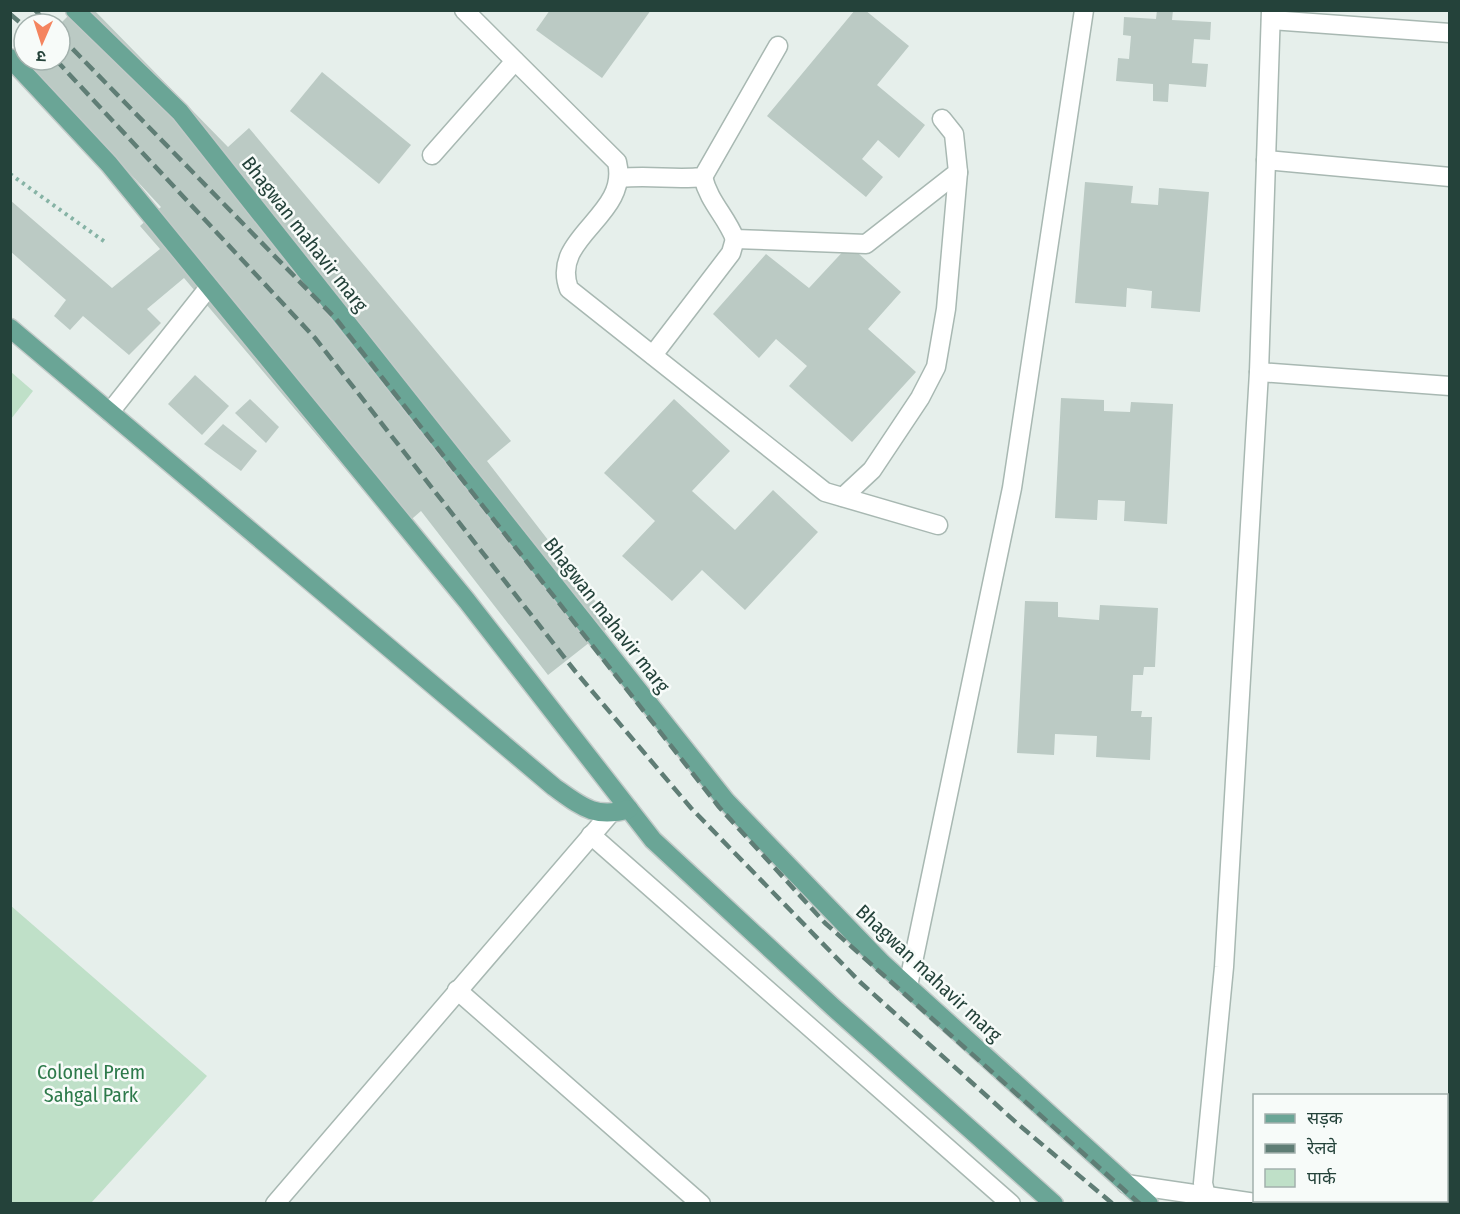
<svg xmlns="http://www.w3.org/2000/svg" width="1460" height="1214" viewBox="0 0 1460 1214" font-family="'Fira Sans Condensed','Noto Sans Devanagari',sans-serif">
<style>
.green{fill:#bfe0c8}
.building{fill:#bbcac4}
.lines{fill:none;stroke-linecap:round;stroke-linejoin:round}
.minor-casing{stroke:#a8b8b2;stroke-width:21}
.major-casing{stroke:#c2cac8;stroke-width:21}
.path{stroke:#86b3a5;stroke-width:4;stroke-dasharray:3 4.5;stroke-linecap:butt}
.minor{stroke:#fff;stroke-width:18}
.major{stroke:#6aa596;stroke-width:18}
.rail{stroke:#5f7d75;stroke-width:4.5;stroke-dasharray:12 6;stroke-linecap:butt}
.labels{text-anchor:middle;stroke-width:5;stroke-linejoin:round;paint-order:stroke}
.street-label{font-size:20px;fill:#24423a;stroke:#f7fbf9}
.park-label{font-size:20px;fill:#2d7a4b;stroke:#f7fbf9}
</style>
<rect width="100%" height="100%" fill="#e6efeb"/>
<!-- green -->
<g class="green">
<polygon points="11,372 33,391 11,419"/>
<polygon points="10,905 207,1076 91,1203 11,1203"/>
</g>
<!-- building -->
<g class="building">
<polygon points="74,10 94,10 228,147 249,128 511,441 487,461 613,624 548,675 421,511 398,531 184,278 147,309 161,323 129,355 83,316 70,330 54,316 66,300 10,251 10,200 112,288 160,249 140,226 161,207 25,60 60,60 60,24"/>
<polygon points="550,10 651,10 602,78 536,30"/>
<polygon points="855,10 865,10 909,46 877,85 925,125 899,158 878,140 862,159 883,177 866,197 767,116"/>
<polygon points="1157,10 1173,10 1172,20 1211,22 1210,40 1194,39 1192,63 1208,64 1206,87 1169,84 1168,102 1153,101 1153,84 1116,81 1118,58 1129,59 1131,36 1123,35 1124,17 1156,19"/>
<polygon points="322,72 411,145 379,184 290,111"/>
<polygon points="1085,182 1133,186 1131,203 1158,205 1159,188 1209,192 1200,312 1151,308 1152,291 1127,288 1126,307 1075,303"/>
<polygon points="849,245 901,292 868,329 916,372 852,442 789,386 807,366 776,339 759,358 713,314 766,254 809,288"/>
<polygon points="195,375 229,406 202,435 168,404"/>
<polygon points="1061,398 1104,400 1104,411 1130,412 1131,402 1173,404 1167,524 1124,521 1125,501 1098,500 1097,520 1055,518"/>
<polygon points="250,399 279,427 266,443 235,413"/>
<polygon points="674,399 730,451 692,491 735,530 773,490 818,532 745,610 702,570 672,601 622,556 655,521 604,473"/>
<polygon points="223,424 257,451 241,471 204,444"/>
<polygon points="1025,601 1058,602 1058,617 1099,620 1100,605 1158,608 1155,667 1144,667 1143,675 1133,675 1131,711 1142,711 1141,717 1152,717 1150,760 1096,757 1097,736 1055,734 1054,755 1017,753"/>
<polygon points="1446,1121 1450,1122 1450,1194 1446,1194"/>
</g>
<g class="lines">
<!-- minor casing -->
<g class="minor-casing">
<g id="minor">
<path d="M464,10l153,152c13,54 -68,75 -48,127l256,203 113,33"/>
<polyline points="1271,20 1450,33"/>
<polyline points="432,155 515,61"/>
<polyline points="1266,160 1450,177"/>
<path d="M703,177c6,25 23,39 32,62l131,5 92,-72 -4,-38 -12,-15"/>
<path d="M621,178c28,-3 54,2 82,-1l75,-131"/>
<polyline points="653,355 731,253 735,239"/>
<polyline points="1259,372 1450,386"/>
<polyline points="110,412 209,287"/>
<polyline points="843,497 872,470 920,398 936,367 946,309 958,172"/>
<polyline points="591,835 1011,1204"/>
<polyline points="908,986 1012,488 1084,10"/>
<polyline points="457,990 701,1204"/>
<polyline points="1126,1184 1262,1204"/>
<polyline points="275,1204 609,815"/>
<polyline points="1214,1204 1206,1196 1203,1183 1224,967 1259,372 1271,10"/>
</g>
</g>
<!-- major casing -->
<g class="major-casing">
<g id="major">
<polyline points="75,10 180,112 726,801 882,963 1149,1204"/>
<polyline points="10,58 109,164 467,601 653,840 833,1007 1054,1204"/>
<path d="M10,328l544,459c28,20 41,32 75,22"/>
</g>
</g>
<!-- path -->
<polyline class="path" points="10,174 105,242"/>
<!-- minor -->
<use href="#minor" class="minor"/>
<!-- major -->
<use href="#major" class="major"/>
<!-- rail -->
<g class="rail">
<polyline points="35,10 48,24"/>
<polyline points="10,14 24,26"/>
<polyline points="60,36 337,320 719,807 825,923 1140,1204"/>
<polyline points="56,60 315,338 575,671 691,808 860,982 1019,1125 1113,1204"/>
</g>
</g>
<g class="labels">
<!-- street labels -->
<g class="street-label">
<text transform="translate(305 234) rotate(52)" y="7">Bhagwan mahavir marg</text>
<text transform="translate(607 615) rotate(52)" y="7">Bhagwan mahavir marg</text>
<text transform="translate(929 973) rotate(43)" y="7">Bhagwan mahavir marg</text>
</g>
<!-- park labels -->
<g class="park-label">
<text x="91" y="1079">Colonel Prem<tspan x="91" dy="23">Sahgal Park</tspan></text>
</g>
</g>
<!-- border -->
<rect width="1460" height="1214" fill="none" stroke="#24423a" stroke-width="24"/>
<!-- legend -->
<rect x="1253" y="1094" width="195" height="108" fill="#f7fbf9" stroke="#a3b1ad" stroke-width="1.5"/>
<rect x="1265" y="1114" width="30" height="9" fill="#6aa596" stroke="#a3b1ad" stroke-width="1.5"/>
<text x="1307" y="1124" font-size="18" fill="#24423a">सड़क</text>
<rect x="1265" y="1144" width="30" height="9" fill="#5f7d75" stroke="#a3b1ad" stroke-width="1.5"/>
<text x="1307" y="1154" font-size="18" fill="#24423a">रेलवे</text>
<rect x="1265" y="1169" width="30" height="18" fill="#bfe0c8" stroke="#a3b1ad" stroke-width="1.5"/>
<text x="1307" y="1184" font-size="18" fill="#24423a">पार्क</text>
<!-- north arrow -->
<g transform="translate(42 42) rotate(183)"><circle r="28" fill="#f7fbf9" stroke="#a3b1ad" stroke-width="1.5"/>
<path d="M0-4.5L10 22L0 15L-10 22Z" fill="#f4845f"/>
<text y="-9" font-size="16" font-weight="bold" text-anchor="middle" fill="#24423a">उ</text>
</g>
</svg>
